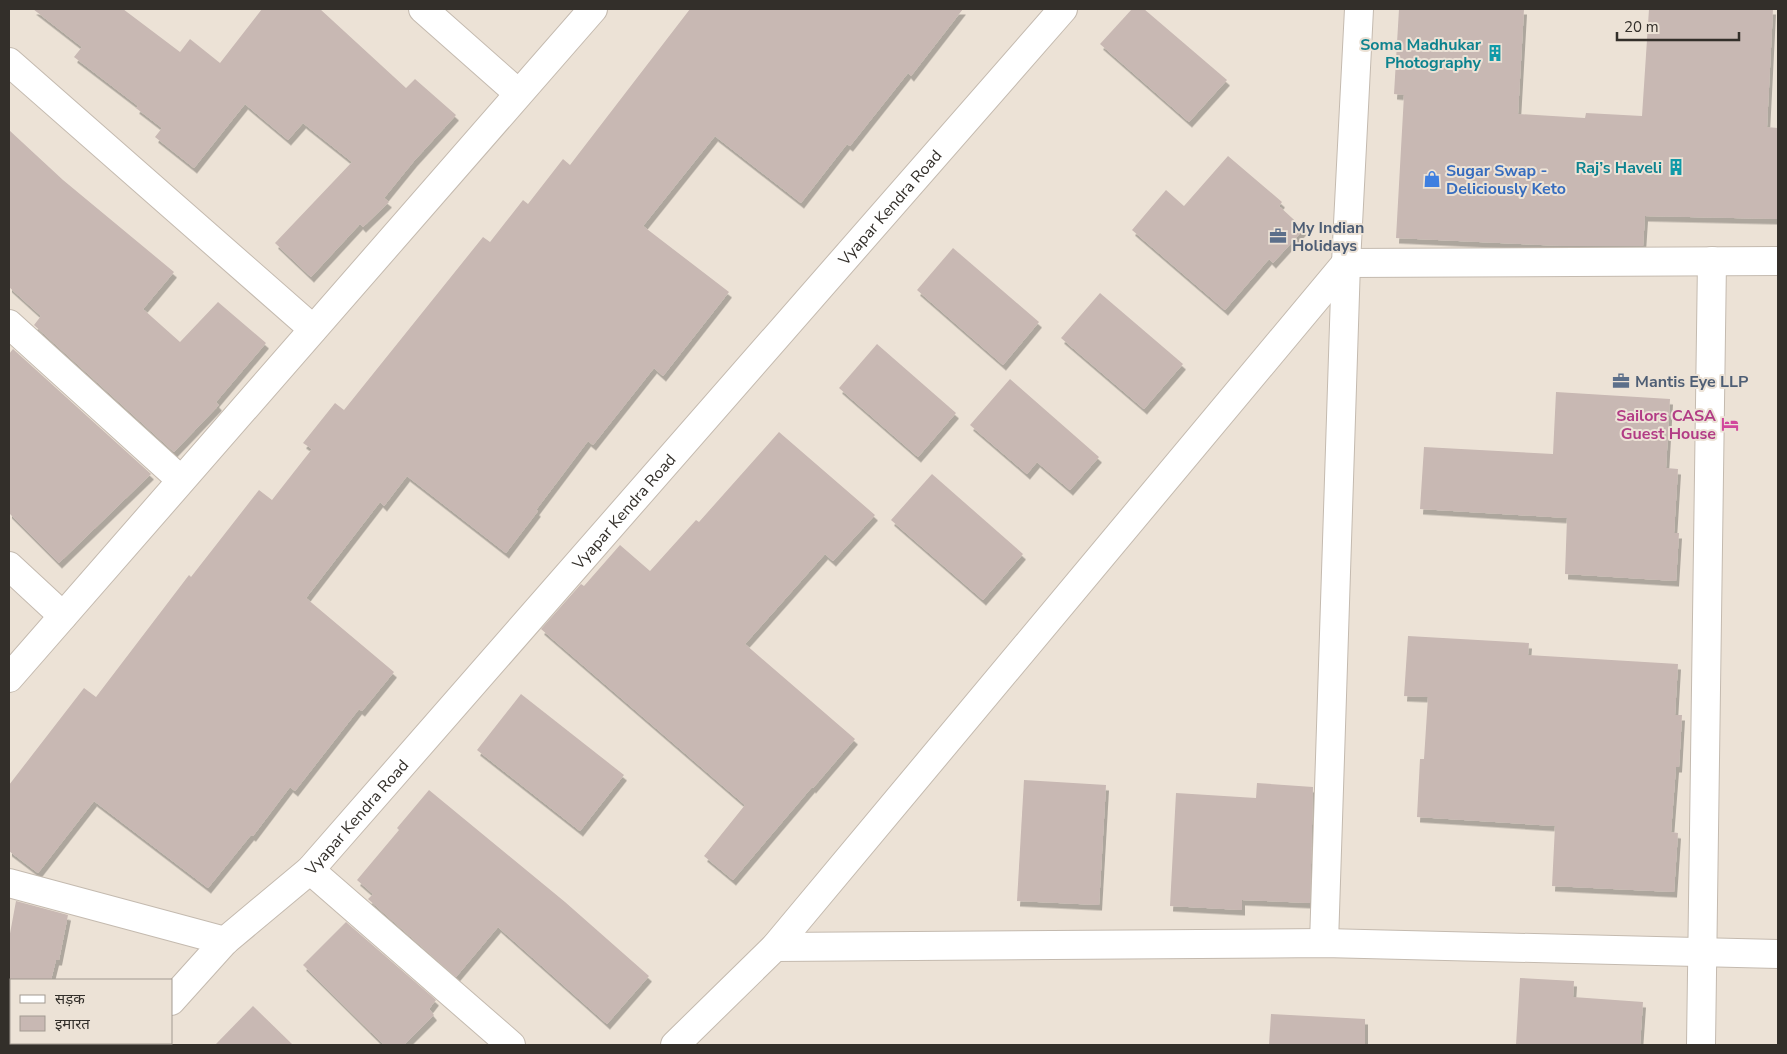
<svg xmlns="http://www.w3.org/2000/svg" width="1787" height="1054" viewBox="0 0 1787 1054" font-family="'Nunito Sans','Noto Sans Devanagari',sans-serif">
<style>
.building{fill:#c8b8b3;filter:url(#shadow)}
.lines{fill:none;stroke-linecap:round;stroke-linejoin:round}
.minor-casing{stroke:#c4baaf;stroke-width:30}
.minor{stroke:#fff;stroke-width:28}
.labels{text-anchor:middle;stroke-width:4;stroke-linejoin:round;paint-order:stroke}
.culture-label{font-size:16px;font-weight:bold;fill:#0d838f;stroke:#ece2d6;text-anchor:end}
.shop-label{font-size:16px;font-weight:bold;fill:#366cbe;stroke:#ece2d6;text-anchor:start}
.street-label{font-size:16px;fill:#332f2a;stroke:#ece2d6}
.service-label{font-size:16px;font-weight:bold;fill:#4e5e75;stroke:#ece2d6;text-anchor:start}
.hotel-label{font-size:16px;font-weight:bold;fill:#b23c85;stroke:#ece2d6;text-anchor:end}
</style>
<defs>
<filter id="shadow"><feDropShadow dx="3" dy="5.5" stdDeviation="0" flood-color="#0004"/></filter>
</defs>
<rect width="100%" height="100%" fill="#ece2d6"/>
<!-- building -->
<g class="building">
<polygon points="33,9 123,9 180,52 190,39 220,63 262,9 320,9 406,88 415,79 456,115 414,161 384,198 389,202 363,227 360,224 311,277 275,243 352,162 303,123 288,140 245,104 194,168 155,137 162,128 136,108 138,106 74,57 82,47"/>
<polygon points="690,9 963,9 911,76 908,73 850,146 847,144 801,203 715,136 643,226 729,292 663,376 654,368 593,445 588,441 536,510 538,511 506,553 407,476 384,506 380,502 306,598 394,672 362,711 359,709 295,791 290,787 253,836 251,835 208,888 94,801 38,873 9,851 9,785 84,688 96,697 189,575 191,577 259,490 272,500 312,449 303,443 335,403 344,410 483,237 490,242 523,200 528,204 563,159 570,165"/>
<polygon points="1132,9 1144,9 1227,80 1189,122 1100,44"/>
<polygon points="1399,9 1524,9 1518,114 1585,118 1586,113 1642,116 1649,9 1773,9 1767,127 1778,128 1778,219 1645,216 1643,246 1563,246 1396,238 1404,95 1394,94"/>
<polygon points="9,130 63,180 174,272 143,309 180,342 218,302 266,343 216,402 219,405 174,452 34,325 41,316 9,287"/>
<polygon points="1228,156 1282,202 1279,206 1304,229 1273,263 1269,259 1225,310 1132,230 1166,190 1184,206"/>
<polygon points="953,248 1039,322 1003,365 917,290"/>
<polygon points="1100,293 1183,364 1144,409 1061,338"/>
<polygon points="877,344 956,413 918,457 839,388"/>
<polygon points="13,349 151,474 59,563 9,513 9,354"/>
<polygon points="1010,379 1099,457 1070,490 1037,462 1027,474 970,425"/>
<polygon points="1556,392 1670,399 1666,468 1678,469 1674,533 1679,533 1676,581 1565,574 1567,518 1420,509 1424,447 1553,454"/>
<polygon points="779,432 875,515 833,561 825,554 745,644 855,739 813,788 812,787 733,880 704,856 745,805 541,629 581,584 584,586 620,545 650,571 696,520 699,522"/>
<polygon points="932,474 1023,554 983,600 891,520"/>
<polygon points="1408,636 1529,643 1528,655 1678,664 1675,715 1682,715 1679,767 1676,767 1671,832 1678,833 1674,892 1552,886 1555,826 1417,817 1420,759 1424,759 1428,697 1404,696"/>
<polygon points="521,694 624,775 580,831 477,750"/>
<polygon points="1024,780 1106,785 1099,905 1017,901"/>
<polygon points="1257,783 1313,787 1310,903 1242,900 1242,910 1170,906 1176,793 1256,798"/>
<polygon points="429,790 565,902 649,976 607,1024 498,927 456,977 368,899 373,894 357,880 399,830 397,828"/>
<polygon points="16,901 68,915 59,960 56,960 51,980 9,980 9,939"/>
<polygon points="346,922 436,1000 429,1009 434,1015 404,1045 384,1045 303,965"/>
<polygon points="1520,978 1574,981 1573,997 1643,1002 1640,1045 1516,1045"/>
<polygon points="253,1006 293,1045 215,1045"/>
<polygon points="1271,1014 1365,1019 1365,1045 1269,1045"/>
</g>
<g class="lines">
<!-- minor casing -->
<g class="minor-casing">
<g id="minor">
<polyline points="423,9 518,93"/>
<polyline points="9,62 313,329"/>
<polyline points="9,324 181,480"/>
<polyline points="9,566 63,616"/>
<polyline points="9,678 593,9"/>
<polyline points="310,870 511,1045"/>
<polyline points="9,883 225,941"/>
<polyline points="1324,943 1346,263 1359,9"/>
<polyline points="775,947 1324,943 1778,954"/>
<path id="s1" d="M171,1001l54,-60 85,-71 753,-861"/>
<polyline points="129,1045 132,1043"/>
<polyline points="675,1045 775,947 1346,263 1778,261"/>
<polyline points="1701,1045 1712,261"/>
</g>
</g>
<!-- minor -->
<use href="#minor" class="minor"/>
</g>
<!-- icons -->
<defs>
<g id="building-bare" transform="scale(1.35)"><path d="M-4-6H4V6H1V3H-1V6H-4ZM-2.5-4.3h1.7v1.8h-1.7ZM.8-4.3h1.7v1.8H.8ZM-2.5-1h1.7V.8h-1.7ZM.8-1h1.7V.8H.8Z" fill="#0f9aa8" stroke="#ece2d6" stroke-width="2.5" paint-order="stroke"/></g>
<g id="shop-bare" transform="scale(1.35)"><path d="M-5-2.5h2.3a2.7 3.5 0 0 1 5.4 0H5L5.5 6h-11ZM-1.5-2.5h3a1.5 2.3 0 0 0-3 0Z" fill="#3f7fe0" stroke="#ece2d6" stroke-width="2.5" paint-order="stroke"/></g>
<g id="office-bare" transform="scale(1.35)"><path d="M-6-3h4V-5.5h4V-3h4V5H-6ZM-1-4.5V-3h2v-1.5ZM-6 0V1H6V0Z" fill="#5c6f8a" stroke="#ece2d6" stroke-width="2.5" paint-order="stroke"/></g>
<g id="hotel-bare" transform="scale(1.35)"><path d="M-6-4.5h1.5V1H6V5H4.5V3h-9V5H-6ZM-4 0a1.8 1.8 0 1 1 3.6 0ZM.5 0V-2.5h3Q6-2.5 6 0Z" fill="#d1479c" stroke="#ece2d6" stroke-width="2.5" paint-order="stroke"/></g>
</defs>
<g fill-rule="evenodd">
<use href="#building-bare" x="1495" y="53"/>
<use href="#building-bare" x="1676" y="167"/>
<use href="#shop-bare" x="1432" y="179"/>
<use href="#office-bare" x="1278" y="236"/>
<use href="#office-bare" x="1621" y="381"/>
<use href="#hotel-bare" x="1730" y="424"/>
</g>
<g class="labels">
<!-- culture labels -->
<g class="culture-label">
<text x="1481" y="50">Soma Madhukar<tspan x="1481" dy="18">Photography</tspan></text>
<text x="1662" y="173">Raj’s Haveli</text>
</g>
<!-- shop labels -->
<g class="shop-label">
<text x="1446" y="176">Sugar Swap -<tspan x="1446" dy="18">Deliciously Keto</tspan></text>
</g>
<!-- street labels -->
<g class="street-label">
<text dy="6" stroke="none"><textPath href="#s1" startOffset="1072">Vyapar Kendra Road</textPath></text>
<text dy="6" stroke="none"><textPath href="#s1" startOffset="668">Vyapar Kendra Road</textPath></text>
<text dy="6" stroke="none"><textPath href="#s1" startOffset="262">Vyapar Kendra Road</textPath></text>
</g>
<!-- service labels -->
<g class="service-label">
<text x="1292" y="233">My Indian<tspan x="1292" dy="18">Holidays</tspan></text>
<text x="1635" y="387">Mantis Eye LLP</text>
</g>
<!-- hotel labels -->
<g class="hotel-label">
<text x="1716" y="421">Sailors CASA<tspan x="1716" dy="18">Guest House</tspan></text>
</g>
</g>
<!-- border -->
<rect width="1787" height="1054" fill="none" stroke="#332f2a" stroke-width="20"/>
<!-- legend -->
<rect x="10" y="979" width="162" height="65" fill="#ece2d6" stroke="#a29a91"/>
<rect x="20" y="995" width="25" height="8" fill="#ffffff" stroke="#a29a91"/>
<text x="55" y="1004" font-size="15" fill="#332f2a">सड़क</text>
<rect x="20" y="1016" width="25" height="15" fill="#c8b8b3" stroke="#a29a91"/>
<text x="55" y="1029" font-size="15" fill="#332f2a">इमारत</text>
<!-- scale -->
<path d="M1617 32v8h122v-8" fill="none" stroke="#332f2a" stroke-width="2.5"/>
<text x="1624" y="32" font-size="15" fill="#332f2a" stroke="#ece2d6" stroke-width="4" paint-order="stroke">20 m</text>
</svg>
